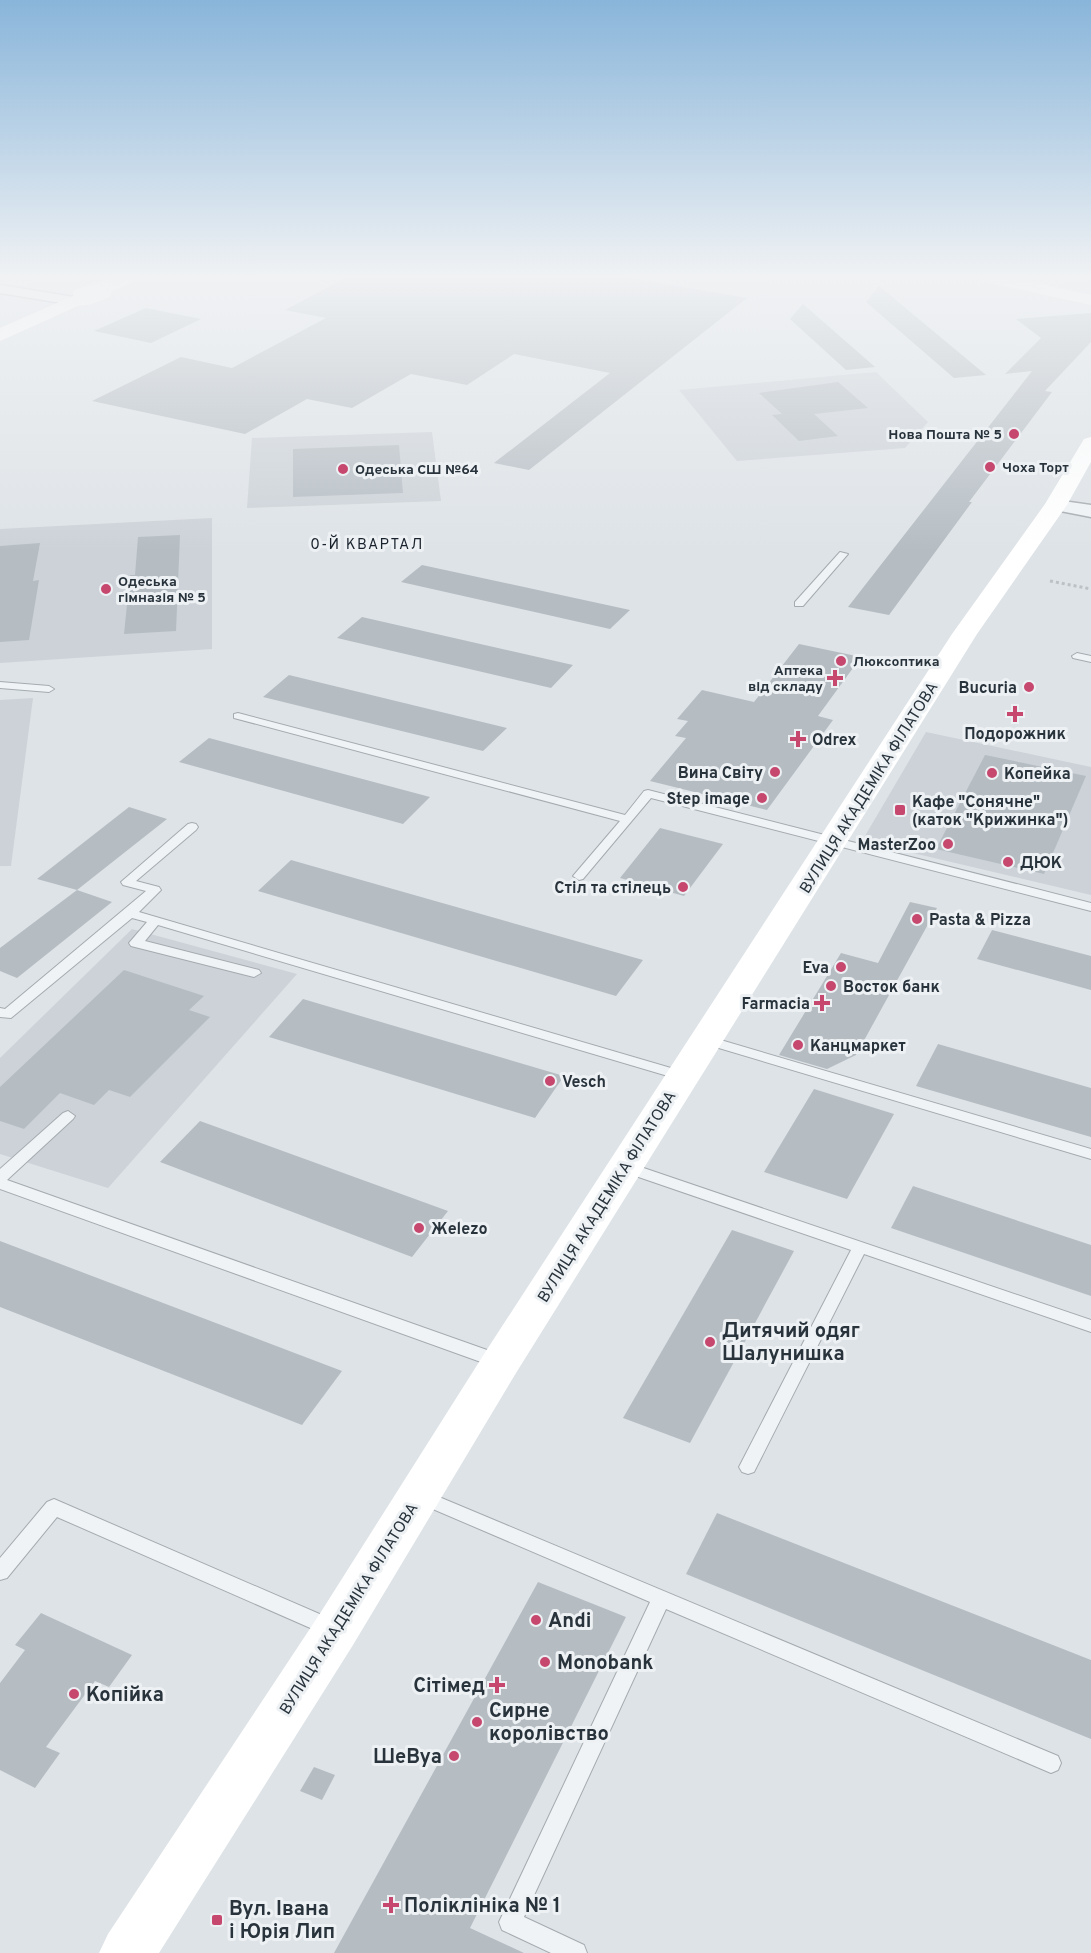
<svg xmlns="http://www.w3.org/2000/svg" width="1091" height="1953" viewBox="0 0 1091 1953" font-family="Overpass,sans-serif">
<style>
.built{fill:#ccd2d8}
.building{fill:#b5bdc3}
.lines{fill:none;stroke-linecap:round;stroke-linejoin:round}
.service-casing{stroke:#a4abb0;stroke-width:2}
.minor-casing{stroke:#a4abb0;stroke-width:3}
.path{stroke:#bcc1c5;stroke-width:3;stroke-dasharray:3 3;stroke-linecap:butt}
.service{fill:#f0f3f5;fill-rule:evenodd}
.minor{fill:#f0f3f5;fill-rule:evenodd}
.secondary{fill:#fff;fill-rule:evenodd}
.poi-dot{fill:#c6486e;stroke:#edf1f4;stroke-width:2}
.labels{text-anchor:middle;stroke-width:6;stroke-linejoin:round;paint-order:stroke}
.far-poi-label{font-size:14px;font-weight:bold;fill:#28333c;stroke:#edf1f4;text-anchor:start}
.far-neighbourhood-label{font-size:15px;letter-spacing:1.5px;fill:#1a232d;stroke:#edf1f4}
.poi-label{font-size:16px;font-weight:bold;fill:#28333c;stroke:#edf1f4;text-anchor:start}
.street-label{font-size:16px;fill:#28333c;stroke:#edf1f4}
.near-poi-label{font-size:20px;font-weight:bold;fill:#28333c;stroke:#edf1f4;text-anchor:start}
</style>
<rect width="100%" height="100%" fill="#dee3e7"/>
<!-- built -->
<g class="built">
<polygon points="876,372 928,422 905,448 737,461 679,390"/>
<polygon points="432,432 441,501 247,508 252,438"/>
<polygon points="212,518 212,649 0,663 0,529"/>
<polygon points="33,698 11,866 0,866 0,700"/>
<polygon points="926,732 1091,767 1091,895 862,841"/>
<polygon points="132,929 297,974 108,1188 0,1154 0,1058"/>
</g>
<!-- building -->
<g class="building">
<polygon points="347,277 624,277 747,298 529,470 494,463 610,373 514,354 467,385 411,374 352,408 307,399 245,434 92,401 181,357 232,368 326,318 285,310"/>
<polygon points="879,286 986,375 954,378 866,302"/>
<polygon points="803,304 875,367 846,370 790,319"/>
<polygon points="146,308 201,319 151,343 94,331"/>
<polygon points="1091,313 1091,342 1045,391 1052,392 969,502 972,502 889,615 848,607 1032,371 1005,374 1041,338 1016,319"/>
<polygon points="838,382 868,408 814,414 838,436 799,441 772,415 782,414 759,393"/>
<polygon points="399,445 403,493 293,497 293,449"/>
<polygon points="180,535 176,631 124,634 130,575 135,575 138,537"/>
<polygon points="40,543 33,581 39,580 29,640 0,642 0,546"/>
<polygon points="422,565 630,610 610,629 401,582"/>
<polygon points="362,617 573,665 551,688 337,638"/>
<polygon points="799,644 861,657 818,716 833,720 767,810 650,781 686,738 675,736 688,721 677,719 702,690 754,702"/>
<polygon points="289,675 507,728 483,751 263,697"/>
<polygon points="209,738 430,797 403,824 179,762"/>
<polygon points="985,755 1086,776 1044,874 936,849"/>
<polygon points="129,807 167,819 77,890 37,879"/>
<polygon points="660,828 723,844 684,896 620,878"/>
<polygon points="291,860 643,960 616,996 258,891"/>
<polygon points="77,890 112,902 17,978 0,971 0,948"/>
<polygon points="910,902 937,908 856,1055 827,1069 779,1055 841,953 878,963"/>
<polygon points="992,930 1091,956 1091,990 977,959"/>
<polygon points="124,970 204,996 189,1010 210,1017 130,1097 109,1090 94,1105 60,1093 24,1129 0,1121 0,1087"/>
<polygon points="303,999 564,1076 535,1118 269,1037"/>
<polygon points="938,1044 1091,1088 1091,1137 916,1086"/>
<polygon points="814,1089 894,1114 847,1199 764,1172"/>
<polygon points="200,1121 448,1211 412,1257 160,1162"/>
<polygon points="913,1186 1091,1245 1091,1296 891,1228"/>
<polygon points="732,1230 794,1251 690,1443 623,1418"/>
<polygon points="0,1241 342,1371 302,1425 0,1307"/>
<polygon points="717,1513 1091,1660 1091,1739 686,1574"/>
<polygon points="538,1582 626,1617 470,1928 524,1953 334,1953"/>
<polygon points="41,1613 132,1655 109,1687 95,1681 46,1747 60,1753 35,1788 0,1770 0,1683 25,1650 15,1645"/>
<polygon points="314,1767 335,1775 322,1800 300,1791"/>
</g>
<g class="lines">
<!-- service casing -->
<g class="service-casing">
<g id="service">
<polygon points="840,552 848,554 803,606 795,606 795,602"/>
<polygon points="1077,653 1091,656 1091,662 1073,658 1072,656"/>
<polygon points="0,682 49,686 54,689 49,692 0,688"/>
<polygon points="238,713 625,815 644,791 648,790 1091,903 1091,911 651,798 583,879 579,880 573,876 620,821 234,718 234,714"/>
<polygon points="192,823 196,824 198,827 196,830 136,881 159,887 161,890 139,912 688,1073 690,1076 683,1081 678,1079 158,925 145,941 259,970 261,973 254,977 131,946 129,943 147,922 132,918 11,1018 0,1017 0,1008 5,1009 146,891 123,885 121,882 188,824"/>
<polygon points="707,1036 1091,1149 1091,1159 702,1043 700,1040 702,1037"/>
<polygon points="68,1111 75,1116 73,1119 7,1180 504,1356 507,1361 504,1366 498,1367 492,1366 0,1189 0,1169 63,1113"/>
<polygon points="626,1162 1091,1320 1091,1332 864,1254 754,1472 748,1474 742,1472 739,1467 851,1250 621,1171 618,1167 621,1163"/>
<polygon points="420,1489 1058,1756 1061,1763 1058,1770 1051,1773 1044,1770 666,1609 524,1917 584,1945 587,1953 551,1953 502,1930 499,1922 650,1602 414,1501 411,1496 414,1491"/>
<polygon points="54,1499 338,1622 341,1628 338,1634 331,1637 324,1634 57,1517 7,1578 0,1580 0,1558 47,1502"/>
</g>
</g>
<!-- minor casing -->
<g class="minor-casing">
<g id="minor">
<polygon points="0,285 74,297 81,301 74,305 0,293"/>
<polygon points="1056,500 1091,505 1091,517 1050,509 1047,505 1050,501"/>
</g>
</g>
<!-- path -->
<polyline class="path" points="1050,581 1091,589"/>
<!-- service -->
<use href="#service" class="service"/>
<!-- minor -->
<use href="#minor" class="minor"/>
<!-- secondary -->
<g class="secondary">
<polygon points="114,277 137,277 135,281 112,291 110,297 92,304 78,306 0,341 0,328 73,296 74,290"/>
<polygon points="977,277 1010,277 1091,295 1091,305 985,282"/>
<polygon points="1091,437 1091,462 1067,505 977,634 516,1373 353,1645 159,1953 99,1953 108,1934 319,1615 486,1351 952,634 1045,504 1084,439"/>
</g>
</g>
<!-- sky -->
<linearGradient id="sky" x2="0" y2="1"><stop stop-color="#89b5da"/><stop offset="0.5" stop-color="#f0f2f4"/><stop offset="1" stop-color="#f0f2f4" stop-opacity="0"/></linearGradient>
<rect width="1091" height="551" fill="url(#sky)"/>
<!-- markers -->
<g class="poi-dot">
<circle cx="1014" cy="434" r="6"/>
<circle cx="990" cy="467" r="6"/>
<circle cx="343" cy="469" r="6"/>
<circle cx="106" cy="589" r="6"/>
<circle cx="841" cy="661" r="6"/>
<path d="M832 669h6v6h6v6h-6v6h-6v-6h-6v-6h6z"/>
<circle cx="1029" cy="687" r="6"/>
<path d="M1012 705h6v6h6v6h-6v6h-6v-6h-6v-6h6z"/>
<path d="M795 730h6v6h6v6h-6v6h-6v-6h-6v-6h6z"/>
<circle cx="775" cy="772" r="6"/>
<circle cx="992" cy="773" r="6"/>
<circle cx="762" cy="798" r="6"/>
<rect x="894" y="804" width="12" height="12" rx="3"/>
<circle cx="948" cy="844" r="6"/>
<circle cx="1008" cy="862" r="6"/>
<circle cx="683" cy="887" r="6"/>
<circle cx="917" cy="919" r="6"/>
<circle cx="841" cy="967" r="6"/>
<circle cx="831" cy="986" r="6"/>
<path d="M819 994h6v6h6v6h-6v6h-6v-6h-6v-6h6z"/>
<circle cx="798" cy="1045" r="6"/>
<circle cx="550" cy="1081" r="6"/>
<circle cx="419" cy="1228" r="6"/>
<circle cx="710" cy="1342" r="6"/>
<circle cx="536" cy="1620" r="6"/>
<circle cx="545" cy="1662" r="6"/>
<path d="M494 1676h6v6h6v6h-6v6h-6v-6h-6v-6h6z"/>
<circle cx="74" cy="1694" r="6"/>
<circle cx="477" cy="1722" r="6"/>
<circle cx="454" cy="1756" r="6"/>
<path d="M388 1896h6v6h6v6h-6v6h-6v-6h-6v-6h6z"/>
<rect x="211" y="1914" width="12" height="12" rx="3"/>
</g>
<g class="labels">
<!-- far-poi labels -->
<g class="far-poi-label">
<text x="1002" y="439" text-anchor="end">Нова Пошта № 5</text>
<text x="1002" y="472">Чоха Торт</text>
<text x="355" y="474">Одеська СШ №64</text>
<text x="118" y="586">Одеська<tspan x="118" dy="16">гімназія № 5</tspan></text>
<text x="853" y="666">Люксоптика</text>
<text x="823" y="675" text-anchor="end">Аптека<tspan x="823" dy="16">від складу</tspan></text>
</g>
<!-- far-neighbourhood labels -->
<g class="far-neighbourhood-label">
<text x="367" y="549">0-Й КВАРТАЛ</text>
</g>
<!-- poi labels -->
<g class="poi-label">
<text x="1017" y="693" text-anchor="end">Bucuria</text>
<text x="1015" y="739" text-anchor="middle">Подорожник</text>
<text x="812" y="745">Odrex</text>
<text x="763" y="778" text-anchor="end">Вина Світу</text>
<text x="1004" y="779">Копейка</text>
<text x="750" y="804" text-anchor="end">Step image</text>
<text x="912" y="807">Кафе "Сонячне"<tspan x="912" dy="18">(каток "Крижинка")</tspan></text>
<text x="936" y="850" text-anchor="end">MasterZoo</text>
<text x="1020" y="868">ДЮК</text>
<text x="671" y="893" text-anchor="end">Стіл та стілець</text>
<text x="929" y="925">Pasta &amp; Pizza</text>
<text x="829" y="973" text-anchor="end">Eva</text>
<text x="843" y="992">Восток банк</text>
<text x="810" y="1009" text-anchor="end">Farmacia</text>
<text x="810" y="1051">Канцмаркет</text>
<text x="562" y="1087">Vesch</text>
<text x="431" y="1234">Жelezo</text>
</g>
<!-- street labels -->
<g class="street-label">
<text transform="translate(868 787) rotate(-58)" y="6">ВУЛИЦЯ АКАДЕМІКА ФІЛАТОВА</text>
<text transform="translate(606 1196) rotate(-58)" y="6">ВУЛИЦЯ АКАДЕМІКА ФІЛАТОВА</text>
<text transform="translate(348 1608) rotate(-58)" y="6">ВУЛИЦЯ АКАДЕМІКА ФІЛАТОВА</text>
</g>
<!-- near-poi labels -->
<g class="near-poi-label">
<text x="722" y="1337">Дитячий одяг<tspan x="722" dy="23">Шалунишка</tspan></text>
<text x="548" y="1627">Andi</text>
<text x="557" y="1669">Monobank</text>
<text x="485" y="1692" text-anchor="end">Сітімед</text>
<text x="86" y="1701">Копійка</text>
<text x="489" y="1717">Сирне<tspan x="489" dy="23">королівство</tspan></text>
<text x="442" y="1763" text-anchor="end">ШеВуа</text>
<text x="404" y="1912">Поліклініка № 1</text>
<text x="229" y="1915">Вул. Івана<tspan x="229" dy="23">і Юрія Лип</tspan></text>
</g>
</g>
</svg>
